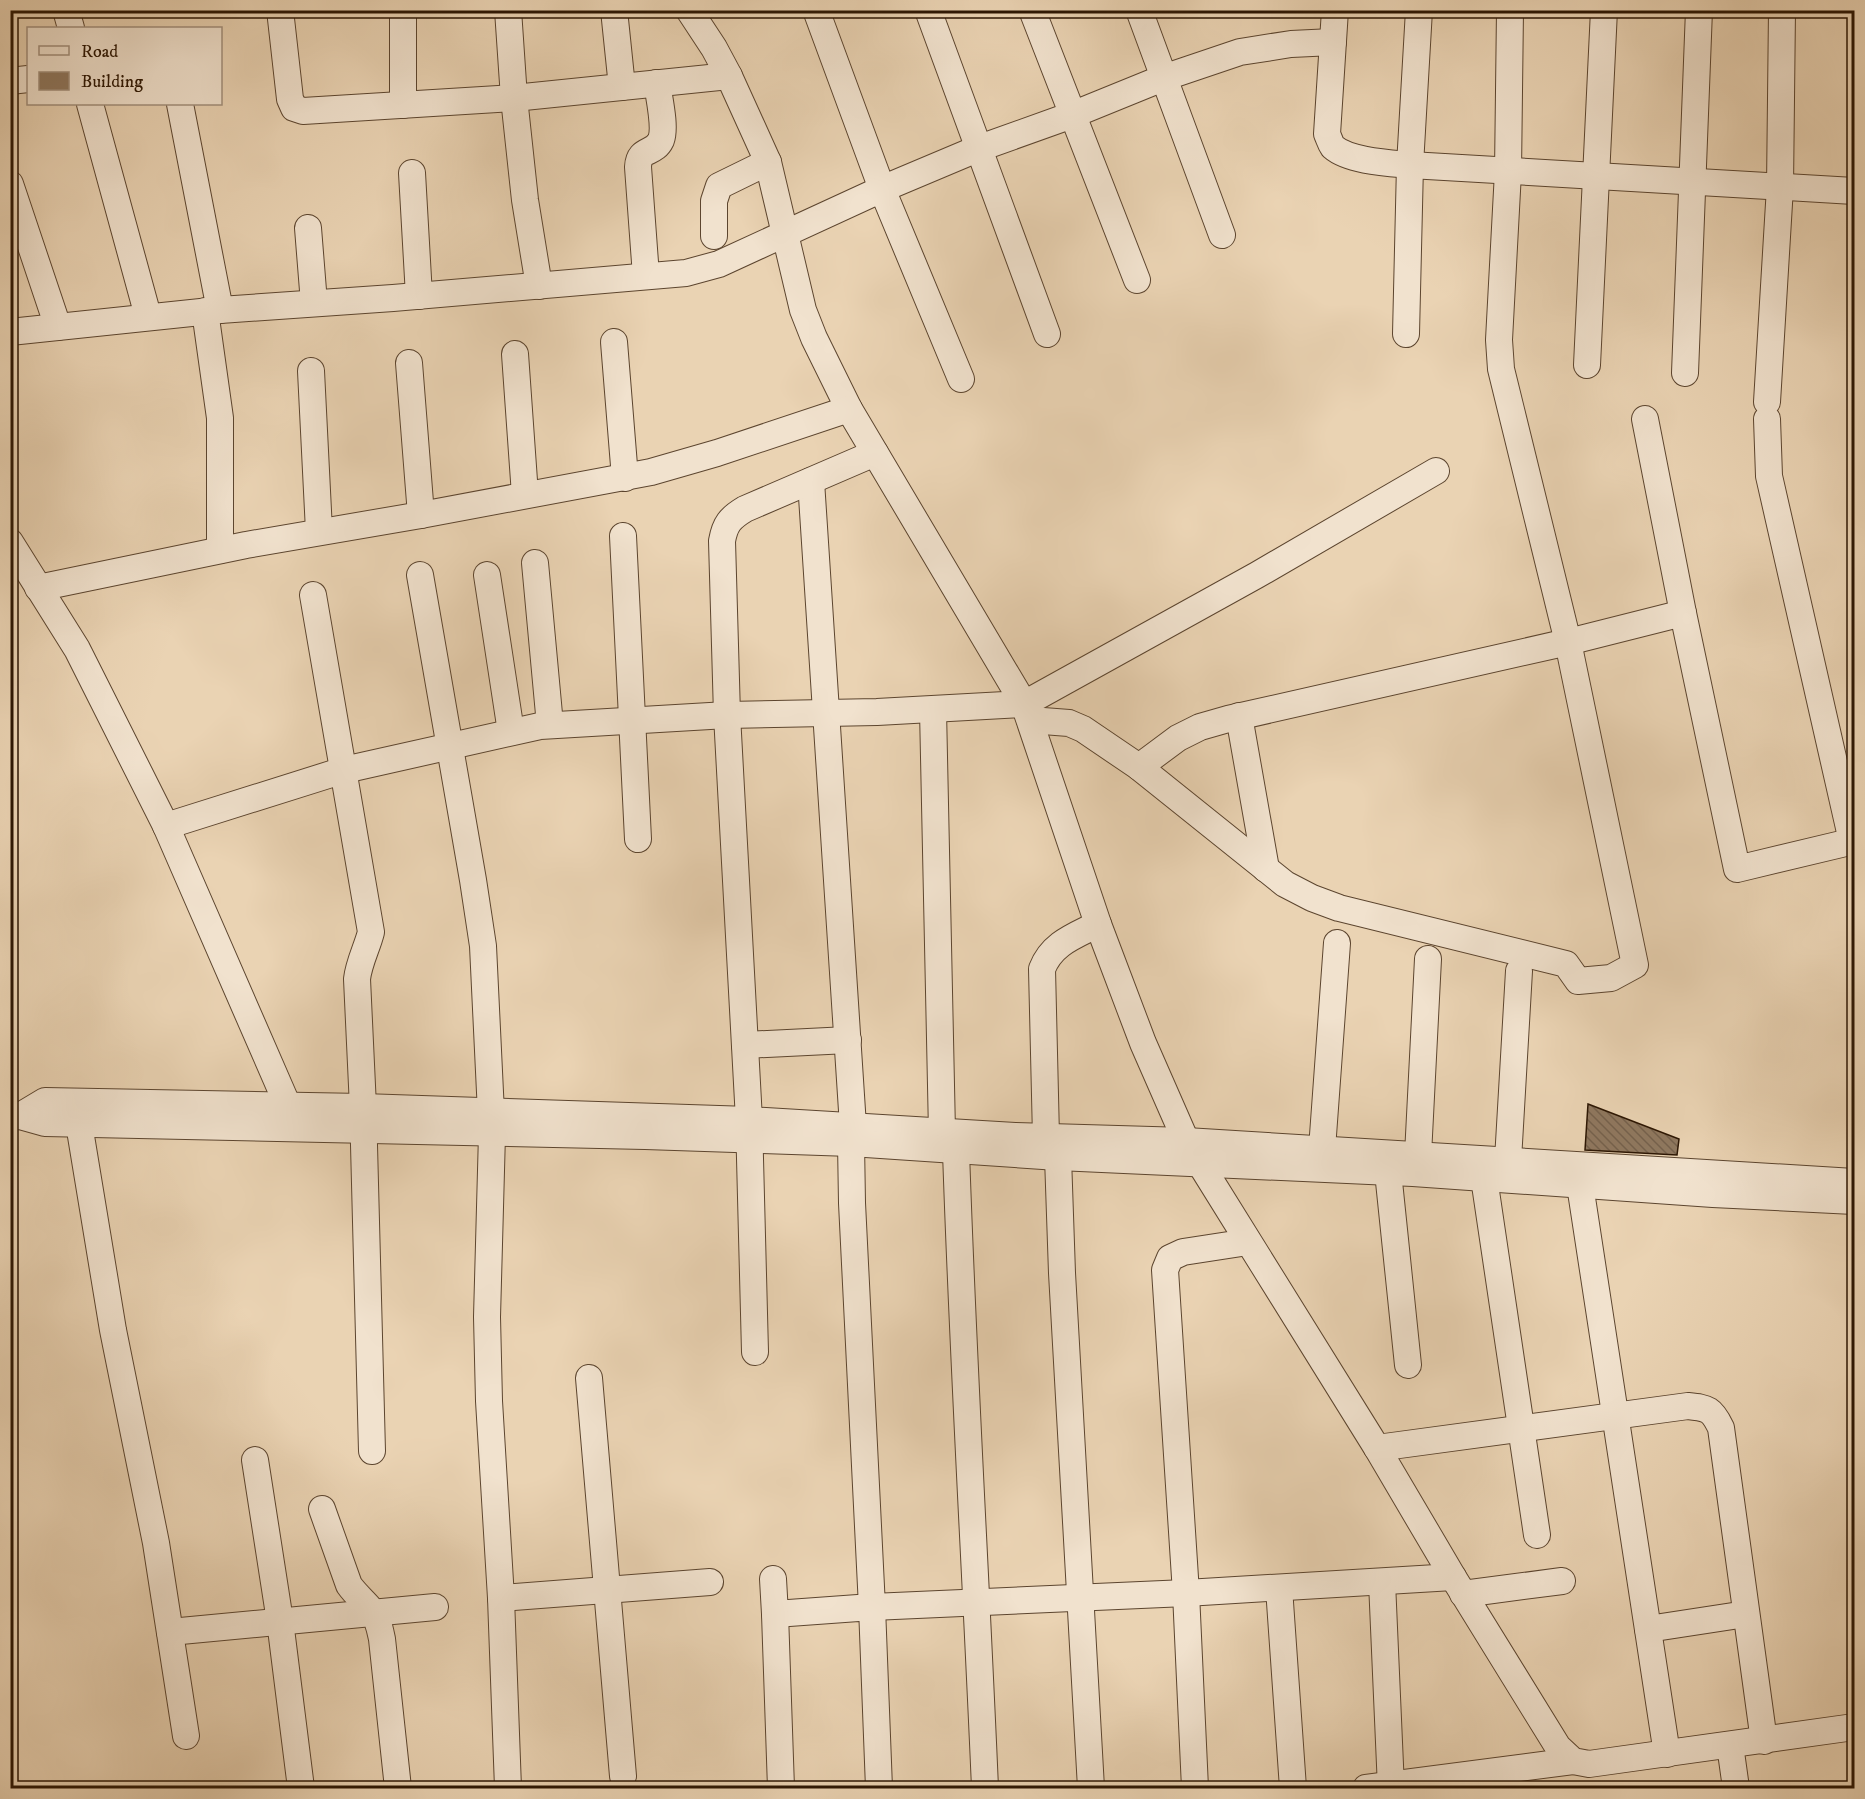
<svg xmlns="http://www.w3.org/2000/svg" width="1865" height="1799" viewBox="0 0 1865 1799" font-family="'IM FELL DW Pica',serif">
<style>
.building{fill:url(#building-back-hatch);stroke:#2c1603;stroke-width:1.5}
.lines{fill:none;stroke-linecap:round;stroke-linejoin:round}
.minor-casing{stroke:#5c452f;stroke-width:28}
.minor{stroke:#f1e2ce;stroke-width:26}
</style>
<defs>
<pattern id="building-back-hatch" width="6" height="6" patternUnits="userSpaceOnUse" patternTransform="scale(1.5)"><rect width="6" height="6" fill="#8f785f"/><path d="M-1 5l2 2M0 0l6 6M5-1l2 2" fill="none" stroke="#75614c"/></pattern>
</defs>
<rect width="100%" height="100%" fill="#ead3b3"/>
<filter id="stains"><feTurbulence type="fractalNoise" baseFrequency=".00333" numOctaves="4"/><feColorMatrix values="0 0 0 0 .2 0 0 0 0 .09 0 0 0 0 .02 0 0 0 .5 -.17"/></filter>
<radialGradient id="worn" r=".72"><stop offset=".6" stop-color="#630" stop-opacity="0"/><stop offset="1" stop-color="#630" stop-opacity=".3"/></radialGradient>
<!-- building -->
<polygon class="building" points="1588,1104 1679,1139 1677,1155 1585,1150"/>
<g class="lines">
<!-- minor casing -->
<g class="minor-casing">
<g id="minor">
<polyline points="66,10 71,28"/>
<polyline points="280,10 290,99 294,108 303,111 514,98 729,76"/>
<polyline points="403,10 403,105"/>
<polyline points="508,10 514,98 525,200 539,286"/>
<polyline points="614,10 622,87"/>
<polyline points="689,10 714,48 729,76 768,162 803,310 814,338 849,409 1024,704 1098,924 1143,1043 1186,1141 1377,1448 1453,1577 1558,1747 1573,1761 1589,1764 1854,1727"/>
<polyline points="816,10 882,189 961,379"/>
<polyline points="928,10 1047,334"/>
<polyline points="1032,10 1137,280"/>
<polyline points="1139,10 1222,235"/>
<path d="M1335,10l-8,124c2,4 3,9 6,13 16,14 56,16 77,18l444,26"/>
<polyline points="10,81 28,79"/>
<polyline points="90,104 148,316"/>
<polyline points="180,104 220,310"/>
<polyline points="412,173 419,296"/>
<polyline points="10,184 58,327"/>
<polyline points="308,228 314,303"/>
<polyline points="714,236 714,201 719,186 768,162"/>
<path d="M646,276l-8,-109c1,-20 16,-12 23,-27 5,-13 -2,-42 -4,-57"/>
<polyline points="205,311 220,418 220,550"/>
<polyline points="10,332 220,310 393,298 686,273 719,264 882,189 977,149 1072,115 1163,78 1240,52 1291,44 1333,42"/>
<polyline points="1406,334 1410,165 1419,10"/>
<polyline points="614,342 625,478"/>
<polyline points="515,354 525,495"/>
<polyline points="409,363 421,515"/>
<polyline points="1587,365 1604,10"/>
<polyline points="311,371 319,531"/>
<polyline points="1685,373 1699,10"/>
<polyline points="1767,402 1780,187 1782,10"/>
<polyline points="1645,419 1683,613 1737,869 1854,841"/>
<polyline points="1767,419 1769,476 1852,841"/>
<polyline points="811,481 853,1126"/>
<polyline points="623,536 638,839"/>
<polyline points="10,542 77,649 166,826 288,1106"/>
<polyline points="535,563 550,725"/>
<polyline points="420,575 473,880 483,946 492,1134 487,1317 489,1401 501,1598 508,1788"/>
<polyline points="487,575 511,732"/>
<polyline points="38,588 246,545 421,515 651,472 717,453 849,409"/>
<path d="M313,595l58,337c-4,16 -12,30 -14,47l6,128 9,344"/>
<polyline points="933,710 942,1132"/>
<polyline points="1239,716 1266,869"/>
<polyline points="1030,720 1069,723 1083,729 1139,767 1285,884 1312,898 1339,908 1566,964 1578,981 1611,978 1635,965 1568,642 1501,369 1499,340 1508,172 1510,10"/>
<polyline points="1139,767 1178,738 1200,727 1228,719 1568,642 1683,613"/>
<polyline points="166,826 344,770 540,726 727,715 877,712 1024,704 1257,575 1436,471"/>
<polyline points="745,1045 848,1040"/>
<polyline points="20,1116 45,1101 363,1107 749,1120 1015,1136 1186,1141 1854,1182"/>
<polyline points="10,1117 20,1116 45,1123 645,1136 851,1143 1058,1157 1413,1173 1713,1194 1854,1201"/>
<polyline points="79,1124 113,1330 156,1543 186,1736"/>
<path d="M1046,1137l-4,-168c10,-26 33,-33 56,-45"/>
<polyline points="851,1143 852,1203 872,1607 1186,1593 1453,1577"/>
<polyline points="1322,1149 1337,943"/>
<path d="M956,1151c7,213 20,425 29,637"/>
<polyline points="1418,1155 1428,959"/>
<polyline points="1058,1157 1062,1273 1091,1788"/>
<polyline points="1508,1160 1519,971"/>
<polyline points="1388,1172 1408,1365"/>
<polyline points="1484,1178 1537,1535"/>
<polyline points="1580,1185 1667,1754"/>
<path d="M755,1352l-6,-232 -22,-405 -5,-174c3,-17 8,-23 23,-32l130,-56"/>
<polyline points="589,1378 623,1776"/>
<path d="M1377,1448l311,-42c20,2 24,3 33,22l43,313"/>
<polyline points="255,1460 280,1621 301,1788"/>
<path d="M322,1509l27,76c7,10 16,17 23,26 6,7 8,19 10,28l16,149"/>
<polyline points="773,1579 775,1614 872,1607 879,1788"/>
<polyline points="1382,1582 1391,1788"/>
<polyline points="1279,1588 1293,1788"/>
<polyline points="1463,1594 1562,1581"/>
<polyline points="501,1598 710,1582"/>
<polyline points="775,1614 781,1788"/>
<polyline points="1648,1629 1746,1614"/>
<polyline points="170,1632 435,1607"/>
<polyline points="1730,1745 1736,1788"/>
<polyline points="1195,1788 1186,1593 1165,1270 1170,1258 1183,1252 1248,1242"/>
<polyline points="1366,1788 1573,1761"/>
</g>
</g>
<!-- minor -->
<use href="#minor" class="minor"/>
</g>
<!-- margin -->
<rect width="1865" height="1799" fill="none" stroke="#ead3b3" stroke-width="36"/>
<rect x="12" y="12" width="1841" height="1775" fill="none" stroke="#2c1603" stroke-width="3"/>
<rect x="18" y="18" width="1829" height="1763" fill="none" stroke="#2c1603" stroke-width="1.5"/>
<!-- legend -->
<rect x="27" y="27" width="195" height="78" fill="#f1e2ce" stroke="#a2907d" stroke-width="1.5"/>
<rect x="39" y="46" width="30" height="9" fill="#f1e2ce" stroke="#a2907d" stroke-width="1.5"/>
<text x="81" y="57" font-size="18" fill="#2c1603">Road</text>
<rect x="39" y="72" width="30" height="18" fill="#8f785f" stroke="#a2907d" stroke-width="1.5"/>
<text x="81" y="87" font-size="18" fill="#2c1603">Building</text>
<rect width="100%" height="100%" filter="url(#stains)"/>
<rect width="100%" height="100%" fill="url(#worn)"/>
</svg>
